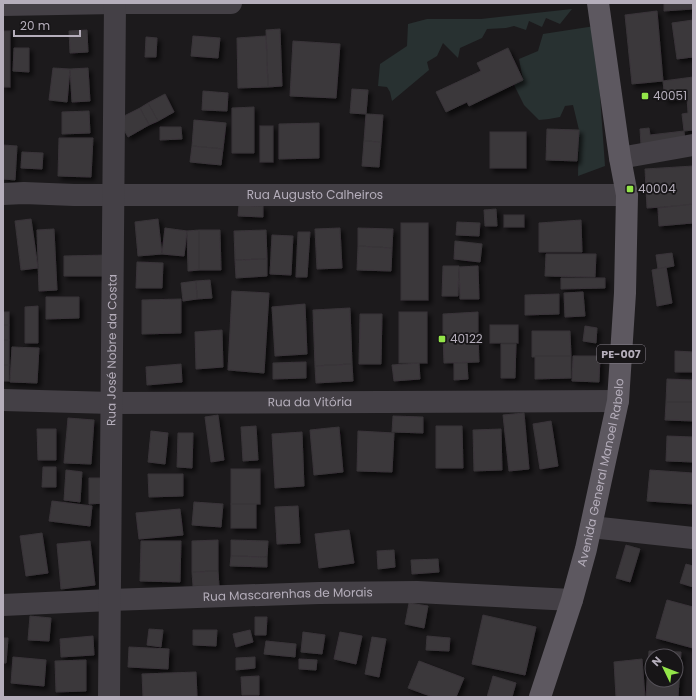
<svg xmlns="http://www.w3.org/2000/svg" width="696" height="700" viewBox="0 0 696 700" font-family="Poppins,sans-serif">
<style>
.green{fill:#283131}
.building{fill:#3b373b;stroke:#383438;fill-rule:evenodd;filter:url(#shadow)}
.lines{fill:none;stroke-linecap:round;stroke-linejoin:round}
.minor{stroke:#444046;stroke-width:22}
.major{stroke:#5d5860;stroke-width:22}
.poi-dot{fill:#93e549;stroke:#171517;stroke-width:1.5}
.labels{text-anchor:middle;stroke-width:3.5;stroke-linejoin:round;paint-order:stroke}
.shield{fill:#171517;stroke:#86808a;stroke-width:1}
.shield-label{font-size:11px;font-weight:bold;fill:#b5aebb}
.poi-label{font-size:12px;fill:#b5aebb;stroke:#171517;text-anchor:start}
.street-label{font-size:12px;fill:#b5aebb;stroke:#171517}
</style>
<defs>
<filter id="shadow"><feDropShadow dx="3.5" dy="3.5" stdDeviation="2" flood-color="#0009"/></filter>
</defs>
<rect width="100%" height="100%" fill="#1c1a1c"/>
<!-- green -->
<g class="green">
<polygon points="572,9 560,24 546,18 542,27 529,21 526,30 514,26 506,28 487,29 482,38 460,48 458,58 443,43 437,56 427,62 429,70 392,101 390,92 387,87 378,86 380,64 407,46 408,24 427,19 481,19"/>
<polygon points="595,26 605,166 578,176 579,130 573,105 565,106 560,117 549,119 539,120 524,105 514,85 523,80 519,59 538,51 543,34"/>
</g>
<!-- building -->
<g class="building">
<polygon points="664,3 693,3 693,9 664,11"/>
<polygon points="657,11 663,81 632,84 625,15"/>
<polygon points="693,20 693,57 677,59 672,23"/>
<polygon points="280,29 282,86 268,87 266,30"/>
<polygon points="87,30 88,52 70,53 69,31"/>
<rect x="3" y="31" width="7" height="56"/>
<polygon points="193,36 220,38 218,58 191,56"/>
<polygon points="266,36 268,87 238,88 237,38"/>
<polygon points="146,37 157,38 156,57 145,57"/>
<polygon points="293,41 340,44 336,98 290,96"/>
<polygon points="14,48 29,48 29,72 13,71"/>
<polygon points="508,48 523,80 469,106 467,102 446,112 436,92 481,71 477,63"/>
<polygon points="53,68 70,69 67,102 49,100"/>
<polygon points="88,68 90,101 72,102 70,69"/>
<polygon points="693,77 693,130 684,131 682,114 688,113 687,97 665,100 663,81"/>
<polygon points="352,89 368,90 366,114 350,113"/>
<polygon points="203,91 228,93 227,111 202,110"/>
<polygon points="165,94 174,112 158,121 148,103"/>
<polygon points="148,103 158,121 149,125 140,108"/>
<polygon points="254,107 254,153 232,153 232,108"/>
<polygon points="140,108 149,125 128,137 118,119"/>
<polygon points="89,111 90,133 62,134 62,112"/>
<polygon points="366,114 383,115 381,142 364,141"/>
<polygon points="194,120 226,123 223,149 192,146"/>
<polygon points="319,123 319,158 279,159 279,124"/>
<rect x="260" y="126" width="13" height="36"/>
<polygon points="160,127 181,127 182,139 160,140"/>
<polygon points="649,128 650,135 684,131 685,141 641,145 640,129"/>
<polygon points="547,129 579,130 577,161 546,160"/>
<rect x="490" y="132" width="36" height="36"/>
<polygon points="59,138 93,138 91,177 58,176"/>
<polygon points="364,141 381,142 379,167 362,166"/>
<polygon points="3,145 17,146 15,180 3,179"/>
<polygon points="192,146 223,149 221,165 190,162"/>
<polygon points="22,152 43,153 42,169 21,168"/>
<polygon points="693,166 693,205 647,208 645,169"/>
<polygon points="693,204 693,223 659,226 658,208"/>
<polygon points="239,205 263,206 263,217 238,216"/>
<polygon points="496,209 497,226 485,226 484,210"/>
<rect x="504" y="215" width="20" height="12"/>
<polygon points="31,219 38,268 21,270 15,221"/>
<polygon points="158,219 162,254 138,256 135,222"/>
<polygon points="581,220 582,252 539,252 539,223"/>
<polygon points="457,222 480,223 479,236 456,235"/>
<rect x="401" y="223" width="27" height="77"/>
<polygon points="165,228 187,231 184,256 162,254"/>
<polygon points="340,228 342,268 317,269 315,229"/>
<polygon points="358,228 393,229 392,248 358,246"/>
<polygon points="54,229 57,290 39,291 37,230"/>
<polygon points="199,230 220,230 221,270 199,270"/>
<polygon points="199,230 199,270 188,271 187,231"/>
<polygon points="266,230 267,259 235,260 234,231"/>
<polygon points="298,232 310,232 307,277 296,277"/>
<polygon points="272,235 293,236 291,275 270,274"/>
<polygon points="455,241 482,244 480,262 454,259"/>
<polygon points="358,246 392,248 391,271 357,270"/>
<polygon points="672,253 674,266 658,269 656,255"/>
<polygon points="546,254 596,254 595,277 545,276"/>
<polygon points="108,255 108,276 64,276 64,256"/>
<polygon points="267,259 267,276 236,278 235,260"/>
<polygon points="137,262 163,263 162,288 136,288"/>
<polygon points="443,266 459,266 458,296 442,296"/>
<polygon points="478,266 479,299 460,299 459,267"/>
<polygon points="666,267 672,303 657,306 652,270"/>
<polygon points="561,278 605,278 605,288 561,289"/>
<polygon points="210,280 212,298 197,299 196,281"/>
<polygon points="196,281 197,299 183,301 181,283"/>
<polygon points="232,291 269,293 264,373 228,370"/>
<polygon points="583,292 585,316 565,317 564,293"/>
<polygon points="559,294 559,314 525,315 525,295"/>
<polygon points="46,297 79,297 79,318 46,319"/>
<polygon points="181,299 181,333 142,334 142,300"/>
<polygon points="305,304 307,354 275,356 272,307"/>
<polygon points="38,306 38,343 25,343 25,307"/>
<polygon points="350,308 352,364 315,366 313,310"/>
<rect x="3" y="312" width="6" height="13"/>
<rect x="399" y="312" width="28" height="51"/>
<polygon points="478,312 478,334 443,335 443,314"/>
<polygon points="360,314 382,314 381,364 359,364"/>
<rect x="3" y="325" width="6" height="15"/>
<rect x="490" y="325" width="28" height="18"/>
<polygon points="585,326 597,328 596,343 583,341"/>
<polygon points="222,330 223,367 196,369 195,332"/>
<polygon points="532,331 570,331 571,356 532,357"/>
<polygon points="478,334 479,362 444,363 443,335"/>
<rect x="3" y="340" width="6" height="25"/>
<polygon points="501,344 516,344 515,378 501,378"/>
<polygon points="12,347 39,348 37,383 10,382"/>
<polygon points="675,351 693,352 693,372 675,372"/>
<polygon points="535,356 571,356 571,378 535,379"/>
<polygon points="573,356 600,356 599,382 572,381"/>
<polygon points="306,362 306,378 273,379 273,363"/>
<polygon points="419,363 420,379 394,381 392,365"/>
<polygon points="454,363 467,363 468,379 454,380"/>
<polygon points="181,364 182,382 147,385 146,367"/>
<polygon points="352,364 353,381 316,383 315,366"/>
<rect x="3" y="365" width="6" height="16"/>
<polygon points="667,379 693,380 693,402 666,402"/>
<polygon points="666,402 693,402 693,421 665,420"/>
<polygon points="524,413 529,469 509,471 503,415"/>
<polygon points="218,415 224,460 211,462 205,417"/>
<polygon points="393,416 423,417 423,433 392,432"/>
<polygon points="68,418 94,420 91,464 64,463"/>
<polygon points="551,421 558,466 540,469 533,424"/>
<polygon points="256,426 258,460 243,461 241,427"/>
<polygon points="436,426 462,426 463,468 436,468"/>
<polygon points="339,427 343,472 314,475 310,430"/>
<polygon points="37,429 56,429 56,460 38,460"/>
<polygon points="501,429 502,470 474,471 473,430"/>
<polygon points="151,431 168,433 165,464 148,462"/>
<polygon points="358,431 394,433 392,472 357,471"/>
<polygon points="302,432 304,486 275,488 272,434"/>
<polygon points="178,433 193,433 192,468 177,467"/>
<polygon points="667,436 693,437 693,462 666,461"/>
<polygon points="43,467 56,467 56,487 42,487"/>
<rect x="231" y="469" width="29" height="35"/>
<polygon points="66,470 82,472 80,502 64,500"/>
<polygon points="650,470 693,473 693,504 647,501"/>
<polygon points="148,474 183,474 183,496 149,497"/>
<polygon points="89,478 105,478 105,503 89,504"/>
<polygon points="52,501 92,506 90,526 49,521"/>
<polygon points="194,502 223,504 221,527 192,525"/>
<rect x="231" y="504" width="25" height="24"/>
<polygon points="298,506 300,543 277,544 275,507"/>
<polygon points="180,509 183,535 139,539 136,513"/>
<polygon points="349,530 354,563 319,568 315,534"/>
<polygon points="42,533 48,573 26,576 20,536"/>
<polygon points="218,540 218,571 192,572 192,541"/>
<polygon points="231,540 268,541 267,557 231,556"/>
<polygon points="90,541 95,585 61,589 57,544"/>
<polygon points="141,541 181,541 180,582 140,581"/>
<polygon points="626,545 640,549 630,582 616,578"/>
<polygon points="394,550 395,567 378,569 377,551"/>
<polygon points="231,556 267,557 267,567 230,566"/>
<polygon points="438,559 439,572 412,574 411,560"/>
<polygon points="686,564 693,566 693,587 680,583"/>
<polygon points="218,571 219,586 193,586 192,572"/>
<polygon points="667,600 693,607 693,648 656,638"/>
<polygon points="409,603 428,606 424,628 405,624"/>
<polygon points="483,615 536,627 525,675 472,664"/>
<polygon points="30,616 51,618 49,641 28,640"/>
<polygon points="255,617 267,617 266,635 255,635"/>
<polygon points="149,629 163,630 161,647 147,645"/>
<polygon points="193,630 217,630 216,646 193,645"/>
<polygon points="250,630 253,642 236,647 233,634"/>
<polygon points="303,632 325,635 322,654 301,652"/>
<polygon points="340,632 362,636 356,664 334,659"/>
<polygon points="93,636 94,655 61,657 60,639"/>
<polygon points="427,636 450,638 449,651 426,650"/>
<polygon points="372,637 386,639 379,677 365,674"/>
<polygon points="3,638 8,638 6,663 3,663"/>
<polygon points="266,641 296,644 295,657 264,654"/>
<polygon points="129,647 169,649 168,669 128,667"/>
<path d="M649,651l32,1 -3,45h-32zM652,656h24v24h-24z"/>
<polygon points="13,657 46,660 44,686 11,683"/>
<polygon points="255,657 255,668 236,670 236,658"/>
<polygon points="299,659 317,660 316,670 299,669"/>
<polygon points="642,659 645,697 616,697 614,662"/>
<polygon points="86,660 86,691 56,692 55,661"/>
<polygon points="419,661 464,678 456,697 433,697 408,688"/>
<polygon points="196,672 197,697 143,697 142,674"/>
<polygon points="259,676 259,695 242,695 241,677"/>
<polygon points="493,676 516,683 512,697 487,697"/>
</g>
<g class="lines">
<!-- minor -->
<g class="minor">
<polyline points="3,5 115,3 231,3"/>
<polyline points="620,158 693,145"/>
<path id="s1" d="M3,194l21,-1 50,2h553"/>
<path id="s2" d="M3,400l109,3 506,-2"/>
<polyline points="591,527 693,538"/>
<path id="s3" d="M3,605l107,-5 209,-7 98,-1 155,8"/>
<path id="s4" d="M109,697l6,-694"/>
</g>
<!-- major -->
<path class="major" id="s5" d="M540,697l32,-97 14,-51 32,-148 7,-108 2,-98 -7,-37 -22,-155"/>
</g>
<!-- markers -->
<g class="poi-dot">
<rect x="641" y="92" width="8" height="8" rx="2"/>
<rect x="626" y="185" width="8" height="8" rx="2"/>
<rect x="438" y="335" width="8" height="8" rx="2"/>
</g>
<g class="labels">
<!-- shield labels -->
<rect class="shield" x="597" y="345" width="48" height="18" rx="3"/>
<g class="shield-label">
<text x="621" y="358">PE-007</text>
</g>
<!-- poi labels -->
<g class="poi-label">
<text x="653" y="100">40051</text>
<text x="638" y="193">40004</text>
<text x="450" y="343">40122</text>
</g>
<!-- street labels -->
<g class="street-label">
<text dy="4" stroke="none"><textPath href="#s1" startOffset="312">Rua Augusto Calheiros</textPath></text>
<text dy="4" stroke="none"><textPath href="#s4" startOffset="347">Rua José Nobre da Costa</textPath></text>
<text dy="4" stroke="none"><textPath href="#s2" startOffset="307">Rua da Vitória</textPath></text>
<text dy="4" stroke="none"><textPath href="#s5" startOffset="233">Avenida General Manoel Rabelo</textPath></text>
<text dy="4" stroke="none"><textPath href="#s3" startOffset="285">Rua Mascarenhas de Morais</textPath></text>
</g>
</g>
<!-- border -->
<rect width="696" height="700" fill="none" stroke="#b5aebb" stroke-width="8"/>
<!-- north arrow -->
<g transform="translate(664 668) rotate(313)"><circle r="19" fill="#171517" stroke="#565259"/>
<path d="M0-3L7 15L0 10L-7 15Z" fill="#93e549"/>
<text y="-6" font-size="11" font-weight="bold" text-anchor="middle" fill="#b5aebb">N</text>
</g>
<!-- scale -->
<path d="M14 30v6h66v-6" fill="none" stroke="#b5aebb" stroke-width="2"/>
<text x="20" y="30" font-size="12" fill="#b5aebb" stroke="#171517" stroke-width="3" paint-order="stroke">20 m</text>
</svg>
